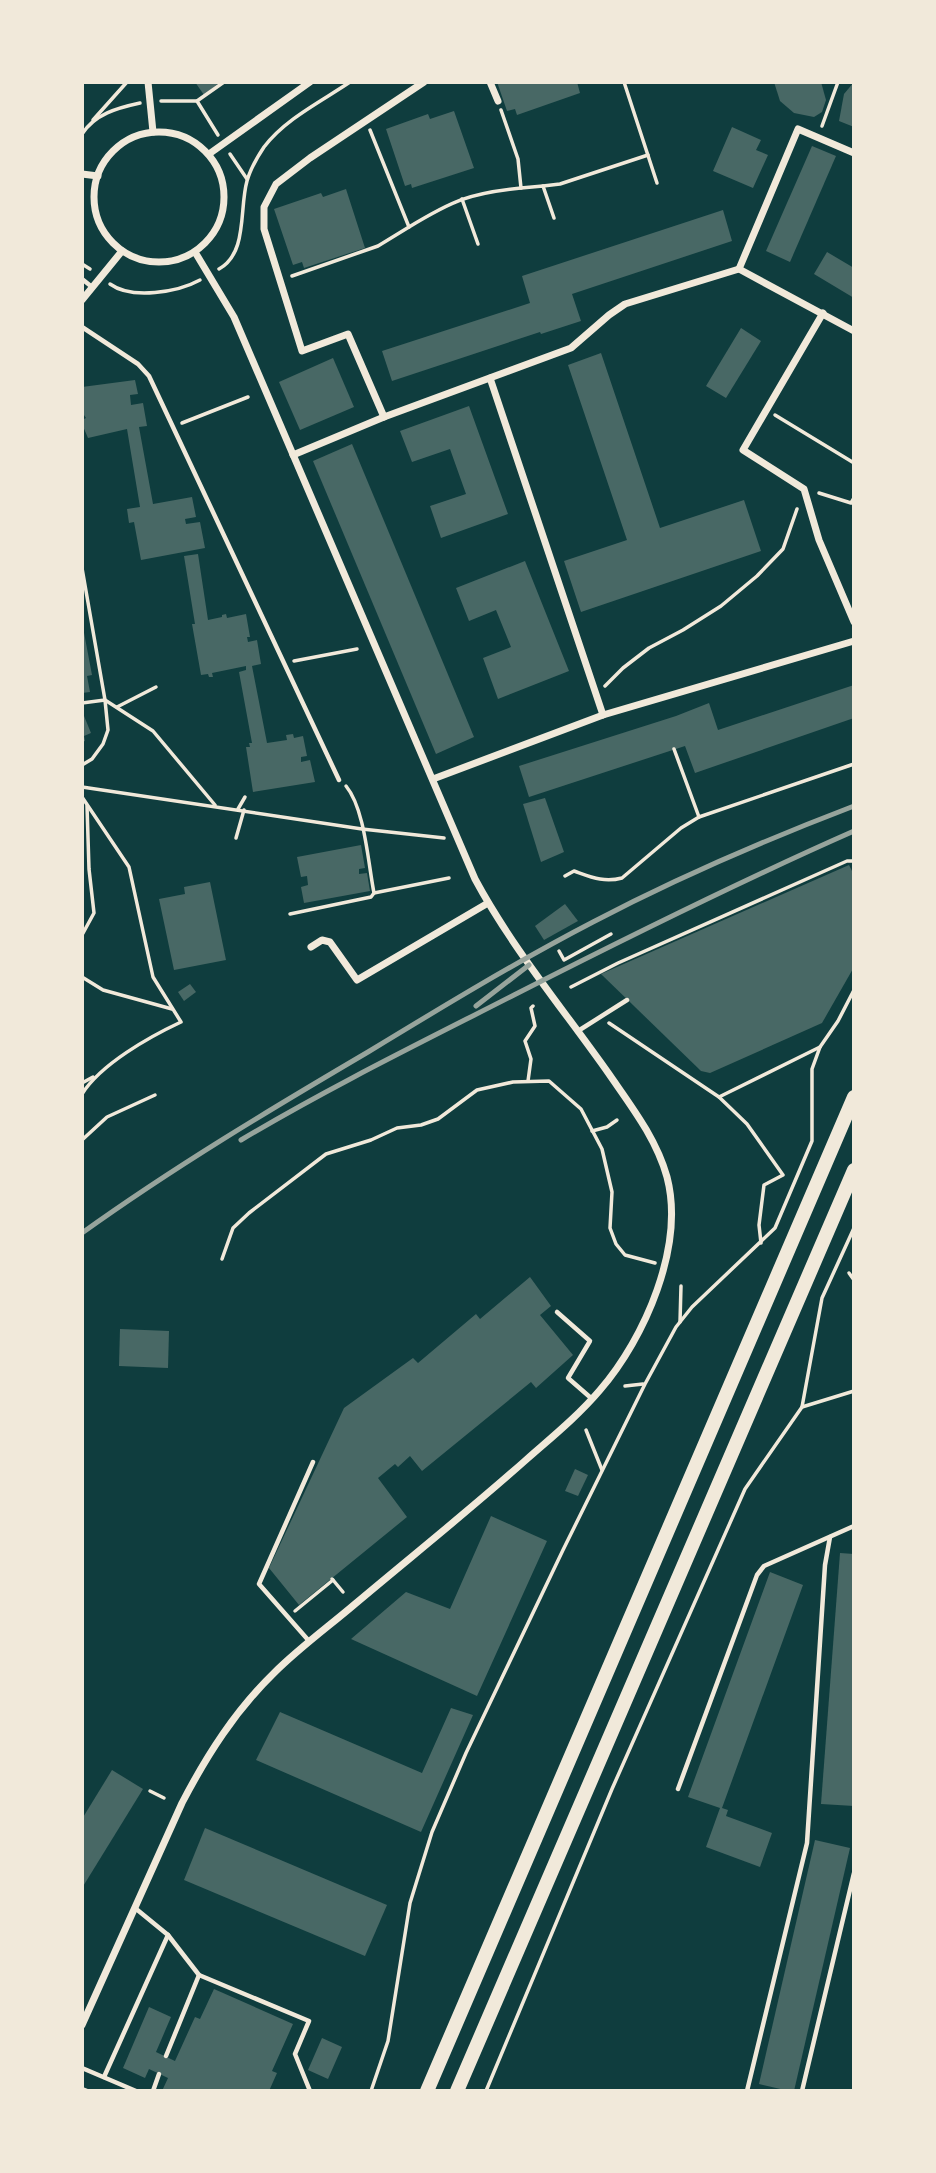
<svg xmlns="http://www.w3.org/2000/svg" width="936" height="2173" viewBox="0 0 936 2173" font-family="'Golos Text',sans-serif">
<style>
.building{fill:#486865}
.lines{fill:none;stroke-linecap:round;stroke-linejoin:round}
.path{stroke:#f1e9da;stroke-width:3.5}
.service{stroke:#f1e9da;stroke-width:4.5}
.minor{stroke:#f1e9da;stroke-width:7}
.secondary{stroke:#f1e9da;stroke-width:14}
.rail{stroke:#97a49c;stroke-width:5}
</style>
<rect width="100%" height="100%" fill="#0f3d3e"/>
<!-- building -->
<g class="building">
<polygon points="195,82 220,82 204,95"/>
<polygon points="497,82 577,82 580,93 517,115 515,109 507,111"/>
<polygon points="774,82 821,82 826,100 822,112 814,117 794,113 780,101"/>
<polygon points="854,82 854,127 839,121 844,94"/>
<polygon points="454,111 474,168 412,188 411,184 405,186 386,129 428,114 430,119"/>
<polygon points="732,127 761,140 756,150 768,155 753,188 713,171"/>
<polygon points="812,146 836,156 790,262 766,251"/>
<polygon points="346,189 365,248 304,268 302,262 293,265 274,209 321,193 323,197"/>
<polygon points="723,210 732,241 572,294 581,321 541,334 540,332 392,381 382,351 530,303 522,276"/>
<polygon points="827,252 854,268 854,298 814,274"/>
<polygon points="741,328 761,341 726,398 706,386"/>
<polygon points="601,353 660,528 744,500 761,551 581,612 564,561 627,540 568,365"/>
<polygon points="333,358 354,407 300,430 279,382"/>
<polygon points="135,380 138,394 130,395 131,405 143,403 147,426 139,427 153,504 192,497 196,517 185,519 186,524 200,522 205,548 141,560 134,522 129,523 127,509 140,507 127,429 88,438 82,424 82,420 86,418 82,412 82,387"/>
<polygon points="469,406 508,514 441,538 430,506 466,494 450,449 412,462 400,431"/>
<polygon points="352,444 474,737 436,754 313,461"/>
<polygon points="198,554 208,620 222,617 222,615 226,614 227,618 246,614 250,637 247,637 248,642 257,640 261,664 252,666 267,743 287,740 286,735 293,734 294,738 303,736 307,756 301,757 301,762 310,760 315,782 253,792 246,747 250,747 249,743 252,743 239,672 246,670 246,666 212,673 213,677 209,677 208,674 201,675 192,624 195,624 184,556"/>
<polygon points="525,561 569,671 498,699 483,658 511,647 496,610 469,621 456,588"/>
<polygon points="82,622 92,675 87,676 90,692 82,693"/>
<polygon points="854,685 854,718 695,773 685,746 529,797 519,766 676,716 709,703 718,730"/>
<polygon points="82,711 91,733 84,736 85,741 82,742"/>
<polygon points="545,798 564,852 541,862 523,804"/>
<polygon points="361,845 365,868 359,869 359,874 367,873 370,891 304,903 301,887 308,885 307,876 301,877 297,857"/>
<polygon points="849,865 854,875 854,967 822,1023 710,1073 701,1071 601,974"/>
<polygon points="210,882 226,960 174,970 159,899 185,894 184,887"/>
<polygon points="565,904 578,921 544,940 535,926"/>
<polygon points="190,984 196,992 184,1001 178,992"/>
<polygon points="530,1277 551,1306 540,1315 573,1355 536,1388 531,1382 422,1471 410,1456 398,1467 395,1464 378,1478 407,1517 299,1605 269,1568 344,1408 413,1358 418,1363 476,1314 480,1319"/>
<polygon points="120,1329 169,1331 168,1368 119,1366"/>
<polygon points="575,1469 588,1475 578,1496 565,1491"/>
<polygon points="491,1516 547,1541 477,1696 351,1639 406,1592 450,1609"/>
<polygon points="840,1553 854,1554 854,1806 821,1804"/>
<polygon points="770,1572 803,1585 722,1808 728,1810 726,1816 772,1833 760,1867 706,1847 720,1808 688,1797"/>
<polygon points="451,1708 473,1715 421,1832 256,1760 280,1712 422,1773"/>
<polygon points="112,1770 143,1789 82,1888 82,1819"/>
<polygon points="205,1828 387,1905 365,1956 184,1880"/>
<polygon points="815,1840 850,1848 794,2091 789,2091 759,2084"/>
<polygon points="214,1989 293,2024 272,2071 277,2073 269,2091 162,2091 168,2078 149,2069 145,2078 123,2068 149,2007 171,2017 156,2052 175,2061 195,2017 200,2019"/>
<polygon points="322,2038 342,2047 328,2079 308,2070"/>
</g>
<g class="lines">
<!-- path -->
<g class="path">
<polyline points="624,82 657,183"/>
<polyline points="161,101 197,101 224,82"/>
<polyline points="197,101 218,135"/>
<polyline points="501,110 518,159 521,188 543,186 554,218"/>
<polyline points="93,120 127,82"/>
<polyline points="822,126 838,82"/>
<path d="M370,130l39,97c43,-26 60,-34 112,-39"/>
<path d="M82,134c13,-20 35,-26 58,-31"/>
<polyline points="230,154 247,179"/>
<polyline points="543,186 560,184 648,155"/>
<polyline points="462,199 478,244"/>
<polyline points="82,264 90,269"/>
<path d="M219,269c29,-16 20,-60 28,-88 3,-11 11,-25 17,-34 21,-28 58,-46 86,-65"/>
<polyline points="292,276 378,246 409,227"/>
<path d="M110,284c22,16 68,8 90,-4"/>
<polyline points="775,415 854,463"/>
<polyline points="182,423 248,397"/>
<polyline points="819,493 851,503 854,498"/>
<polyline points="82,568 105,700 108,730 103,744 92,759 82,765"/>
<polyline points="294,661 357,649"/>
<polyline points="605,686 623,668 649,648 683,630 721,606 757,576 783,549 797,509"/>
<polyline points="82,703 105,700 153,731 215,805"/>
<polyline points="117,707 156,687"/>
<polyline points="82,787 362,829 444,838"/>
<path d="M82,797l47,70 24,110 28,45c-32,15 -80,42 -99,72"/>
<polyline points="238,809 245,797"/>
<polyline points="699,817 854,764"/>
<polyline points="236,838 244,810"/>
<path d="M565,876l9,-5c17,6 30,12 48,7l59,-50 18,-11 -25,-68"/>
<polyline points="374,893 449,878"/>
<path d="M290,914l81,-17 3,-4c-6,-30 -9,-84 -28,-107"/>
<polyline points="82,935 94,913 89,869 87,806"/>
<polyline points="559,951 564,960 611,934"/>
<polyline points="82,977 103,990 172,1009"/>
<polyline points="571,987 618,963 847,861 854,861"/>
<polyline points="609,1023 719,1097 747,1124 783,1175 764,1185 759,1225 761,1243"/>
<polyline points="528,1081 531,1059 525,1041 535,1026 531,1008 533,1006"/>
<polyline points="82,1083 93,1077"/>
<polyline points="719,1097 820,1047"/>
<polyline points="592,1131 607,1127 617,1120"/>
<polyline points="82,1140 107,1117 155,1095"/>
<polyline points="222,1259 233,1228 249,1213 326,1154 371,1140 397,1128 421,1125 438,1119 477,1090 513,1082 549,1081 581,1109 602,1149 612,1192 610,1228 616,1244 625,1255 655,1263"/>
<polyline points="849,1273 854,1280"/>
<polyline points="680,1322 681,1286"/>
<polyline points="625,1386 643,1384"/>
<polyline points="802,1407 854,1391"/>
<polyline points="586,1430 602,1470"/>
<polyline points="333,1580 343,1592"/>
<polyline points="295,1611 333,1580 332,1579"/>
<polyline points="150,1791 164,1798"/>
<polyline points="371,2091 388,2041 410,1903 432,1832 466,1753 563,1550 645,1384 676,1327 692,1307 775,1228 812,1141 812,1069 820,1047 838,1021 854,990"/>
<polyline points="486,2091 612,1789 745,1489 802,1407 822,1298 854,1228"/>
</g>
<!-- service -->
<g class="service">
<polyline points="82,279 92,287"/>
<polyline points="82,327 138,364 149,376 339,780"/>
<polyline points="578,1031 627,1000"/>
<polyline points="557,1312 590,1341 568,1378 591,1398"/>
<polyline points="309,1641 259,1584 313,1462"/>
<polyline points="678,1789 757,1575 764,1566 854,1526"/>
<polyline points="168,1935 199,1975 309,2021 295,2054 310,2091"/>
<polyline points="166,2056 199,1975"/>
<polyline points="82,2068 136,2091"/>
<polyline points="104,2077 168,1935 135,1908"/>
<polyline points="82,2089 87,2091"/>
<polyline points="153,2091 159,2074"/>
<polyline points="747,2091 807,1843 825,1565 830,1537"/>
<polyline points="802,2091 854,1873"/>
</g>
<!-- minor -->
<g class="minor">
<polyline points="148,82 153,132"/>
<polyline points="490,82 498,101"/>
<circle cx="159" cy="197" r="65"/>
<polyline points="209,154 310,82"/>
<polyline points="82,174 98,176"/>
<polyline points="739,269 798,129 854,153"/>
<polyline points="82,300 122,251"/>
<polyline points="823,313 743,450 804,489 819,540 854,622"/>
<polyline points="490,378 603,715"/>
<polyline points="384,417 348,334 302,351 264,229 264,207 276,184 310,158 424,82"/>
<polyline points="293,455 384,417 571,348 609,315 625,304 739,269 854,331"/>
<polyline points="433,779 603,715 854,641"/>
<polyline points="311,947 322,940 330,942 357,980 488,903"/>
<path d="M82,2025l100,-222c25,-48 53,-92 92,-130 25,-25 54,-46 81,-69 57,-48 116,-95 172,-145 25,-22 51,-43 73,-69 45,-52 85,-144 67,-213 -11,-39 -36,-71 -58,-103 -45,-64 -97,-126 -134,-195l-241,-562 -39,-65"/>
</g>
<!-- secondary -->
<g class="secondary">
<polyline points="427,2091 854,1097"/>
<polyline points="457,2091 854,1170"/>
</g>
<!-- rail -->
<g class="rail">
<polyline points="476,1006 529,965"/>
<path d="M241,1140c89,-53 181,-98 273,-145 112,-57 224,-113 340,-164"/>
<path d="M82,1233c92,-66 189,-124 286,-181 74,-45 148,-90 225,-130 84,-44 172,-82 261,-116"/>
</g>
</g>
<!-- border -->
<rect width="936" height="2173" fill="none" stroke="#f1e9da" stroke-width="168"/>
</svg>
